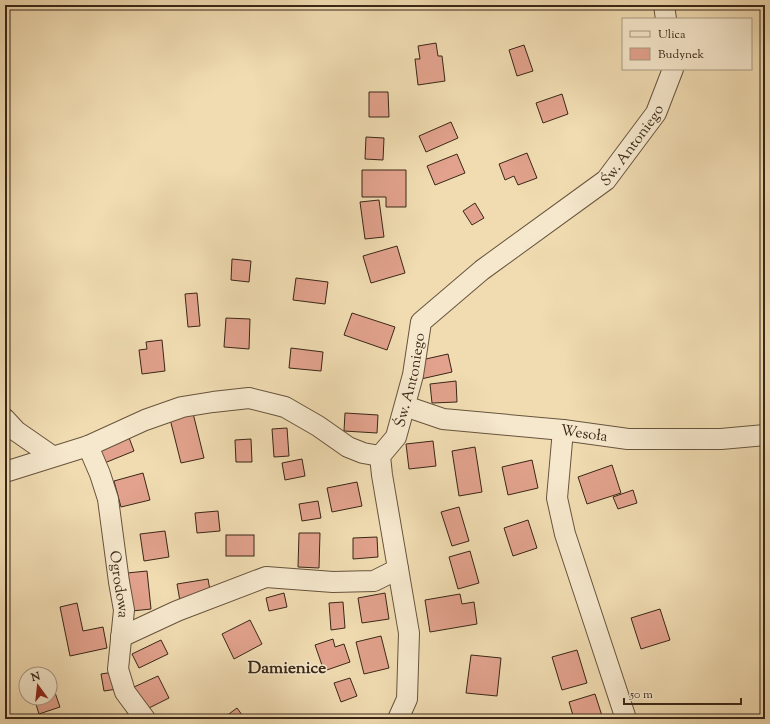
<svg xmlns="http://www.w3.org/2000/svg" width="770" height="724" viewBox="0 0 770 724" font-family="'Sorts Mill Goudy',serif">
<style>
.building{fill:#e2a28d;stroke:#392716}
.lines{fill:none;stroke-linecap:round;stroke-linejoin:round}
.minor-casing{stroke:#67543d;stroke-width:22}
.minor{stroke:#f6e8cd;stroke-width:20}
.labels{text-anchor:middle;stroke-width:3;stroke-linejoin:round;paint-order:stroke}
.street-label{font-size:15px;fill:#392716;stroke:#f6e8cd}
.quarter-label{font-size:17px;font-weight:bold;fill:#392716;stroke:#f6e8cd}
</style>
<rect width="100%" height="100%" fill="#f1dcb2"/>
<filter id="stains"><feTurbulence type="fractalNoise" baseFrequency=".005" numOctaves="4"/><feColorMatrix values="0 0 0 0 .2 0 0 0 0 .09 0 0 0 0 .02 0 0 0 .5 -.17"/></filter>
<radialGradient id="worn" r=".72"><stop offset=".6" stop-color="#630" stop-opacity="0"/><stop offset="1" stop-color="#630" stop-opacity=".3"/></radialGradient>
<!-- building -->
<g class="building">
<polygon points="436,43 438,56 442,56 445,81 418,85 415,59 420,59 418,46"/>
<polygon points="524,45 533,71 517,76 509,50"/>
<polygon points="369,92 388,92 389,117 369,117"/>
<polygon points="562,94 568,114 543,123 536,103"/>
<polygon points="451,122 458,138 426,152 419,136"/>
<polygon points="366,137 384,138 383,160 365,159"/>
<polygon points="527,153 537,178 518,185 514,176 505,180 499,164"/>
<polygon points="457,154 465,173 435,185 427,166"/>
<polygon points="362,170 406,170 406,207 386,207 386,197 362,197"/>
<polygon points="379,200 384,237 365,239 360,202"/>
<polygon points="475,203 484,218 472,225 463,211"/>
<polygon points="397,246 405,273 371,283 363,256"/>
<polygon points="232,259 251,261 249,282 231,280"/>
<polygon points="296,278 328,282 325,304 293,300"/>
<polygon points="197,293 200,326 188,327 185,294"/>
<polygon points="352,313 395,327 387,350 344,335"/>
<polygon points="226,318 250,319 249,349 224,347"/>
<polygon points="162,340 165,371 142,374 139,350 147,349 146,342"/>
<polygon points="291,348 323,352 321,371 289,368"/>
<polygon points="448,354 452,372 421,379 417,361"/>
<polygon points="456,381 457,402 432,403 430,384"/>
<polygon points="192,409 204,458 181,463 169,415"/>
<polygon points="345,413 378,415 377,433 344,431"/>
<polygon points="287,428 289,456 274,457 272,429"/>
<polygon points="128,435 134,451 102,464 96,447"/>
<polygon points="251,439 252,462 236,462 235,440"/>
<polygon points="433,441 436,466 409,469 406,444"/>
<polygon points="475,447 482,492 459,496 452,451"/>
<polygon points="302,459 305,476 285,480 282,463"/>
<polygon points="532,460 538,488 508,495 502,467"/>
<polygon points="612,465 621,493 587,504 578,477"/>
<polygon points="143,473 150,500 121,507 114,481"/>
<polygon points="357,482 362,506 332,512 327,488"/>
<polygon points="633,490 637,503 618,509 613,497"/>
<polygon points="318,501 321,518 302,521 299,504"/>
<polygon points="459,507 469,541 452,546 441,512"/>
<polygon points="218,511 220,531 197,533 195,513"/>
<polygon points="528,520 537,548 513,556 504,528"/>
<polygon points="165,531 169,557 144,561 140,534"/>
<polygon points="299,533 320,533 319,568 298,567"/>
<rect x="226" y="535" width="28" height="21"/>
<polygon points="377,537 378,557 353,559 353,538"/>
<polygon points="470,551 479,583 458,589 449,557"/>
<polygon points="147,571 151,609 132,611 127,573"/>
<polygon points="208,579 211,596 180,601 177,584"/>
<polygon points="284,593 287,607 269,611 266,598"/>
<polygon points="385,593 389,619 362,623 358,598"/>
<polygon points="460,594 462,604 474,602 477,624 430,632 425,600"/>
<polygon points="343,602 345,628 331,630 329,603"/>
<polygon points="77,603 83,631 103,627 107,648 70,656 60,607"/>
<polygon points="660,609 670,640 641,649 631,618"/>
<polygon points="250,620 262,644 234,659 222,634"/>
<polygon points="381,636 389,668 364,674 356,642"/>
<polygon points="333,639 335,647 344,644 350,662 324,671 315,645"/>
<polygon points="161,640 168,654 139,668 132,654"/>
<polygon points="577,650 587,683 562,690 552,657"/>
<polygon points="471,655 501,658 497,696 466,693"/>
<polygon points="47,670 49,674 34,674"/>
<polygon points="114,672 117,689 104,691 101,674"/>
<polygon points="158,676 169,698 145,710 134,687"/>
<polygon points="50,678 60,707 39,714 34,698 50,698"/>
<polygon points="350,678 357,696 341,702 334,683"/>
<polygon points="595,694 603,719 574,719 569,702"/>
<polygon points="237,708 245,719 222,719"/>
</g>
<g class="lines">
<!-- minor casing -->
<g class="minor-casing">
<g id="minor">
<polyline points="664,5 666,19"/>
<path id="s1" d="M405,406l38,13 120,11 65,9h93l44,-4"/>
<polyline points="5,419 16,431 52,456"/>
<polyline points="563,430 557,498 565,534 626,719"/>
<path id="s2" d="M88,446l12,28 8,25 11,83 5,28 -6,59 7,23 20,27"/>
<polyline points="5,472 88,446 145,420 182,407 213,402 249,398 285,407 318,426 348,447 363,453 380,456"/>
<polyline points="121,637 177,611 266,577 333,582 374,581 398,569"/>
<path id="s3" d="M398,719l9,-20 2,-66 -27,-158 -2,-19 16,-19 17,-62 8,-53 61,-52 124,-90 50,-67 17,-44"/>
</g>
</g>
<!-- minor -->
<use href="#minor" class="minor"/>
</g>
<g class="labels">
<!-- street labels -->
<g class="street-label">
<text dy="5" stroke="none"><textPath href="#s3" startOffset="687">Św. Antoniego</textPath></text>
<text dy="5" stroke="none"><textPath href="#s3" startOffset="351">Św. Antoniego</textPath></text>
<text dy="5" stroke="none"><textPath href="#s1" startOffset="182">Wesoła</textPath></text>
<text dy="5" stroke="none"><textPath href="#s2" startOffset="143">Ogrodowa</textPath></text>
</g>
<!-- quarter labels -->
<g class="quarter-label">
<text x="287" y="673">Damienice</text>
</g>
</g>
<!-- margin -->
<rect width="770" height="724" fill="none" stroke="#f1dcb2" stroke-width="20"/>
<rect x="6" y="6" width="758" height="712" fill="none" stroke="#392716" stroke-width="2"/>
<rect x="10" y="10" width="750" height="704" fill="none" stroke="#392716"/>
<!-- legend -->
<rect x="622" y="18" width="130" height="52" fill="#f6e8cd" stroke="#aa9b84"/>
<rect x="630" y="31" width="20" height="6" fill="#f6e8cd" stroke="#aa9b84"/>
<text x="658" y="38" font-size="12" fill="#392716">Ulica</text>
<rect x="630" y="48" width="20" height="12" fill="#e2a28d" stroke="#aa9b84"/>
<text x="658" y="58" font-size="12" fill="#392716">Budynek</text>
<!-- north arrow -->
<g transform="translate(38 686) rotate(345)"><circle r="19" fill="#f6e8cd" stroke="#aa9b84"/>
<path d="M0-3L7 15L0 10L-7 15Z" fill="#8f2418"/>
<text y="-6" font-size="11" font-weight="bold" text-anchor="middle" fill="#392716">N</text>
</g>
<!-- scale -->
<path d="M624 698v6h117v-6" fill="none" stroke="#392716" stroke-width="2"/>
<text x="630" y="698" font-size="12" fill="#392716" stroke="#f6e8cd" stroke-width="3" paint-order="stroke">50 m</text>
<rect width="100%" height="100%" filter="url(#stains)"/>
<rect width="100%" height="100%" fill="url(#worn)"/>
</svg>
